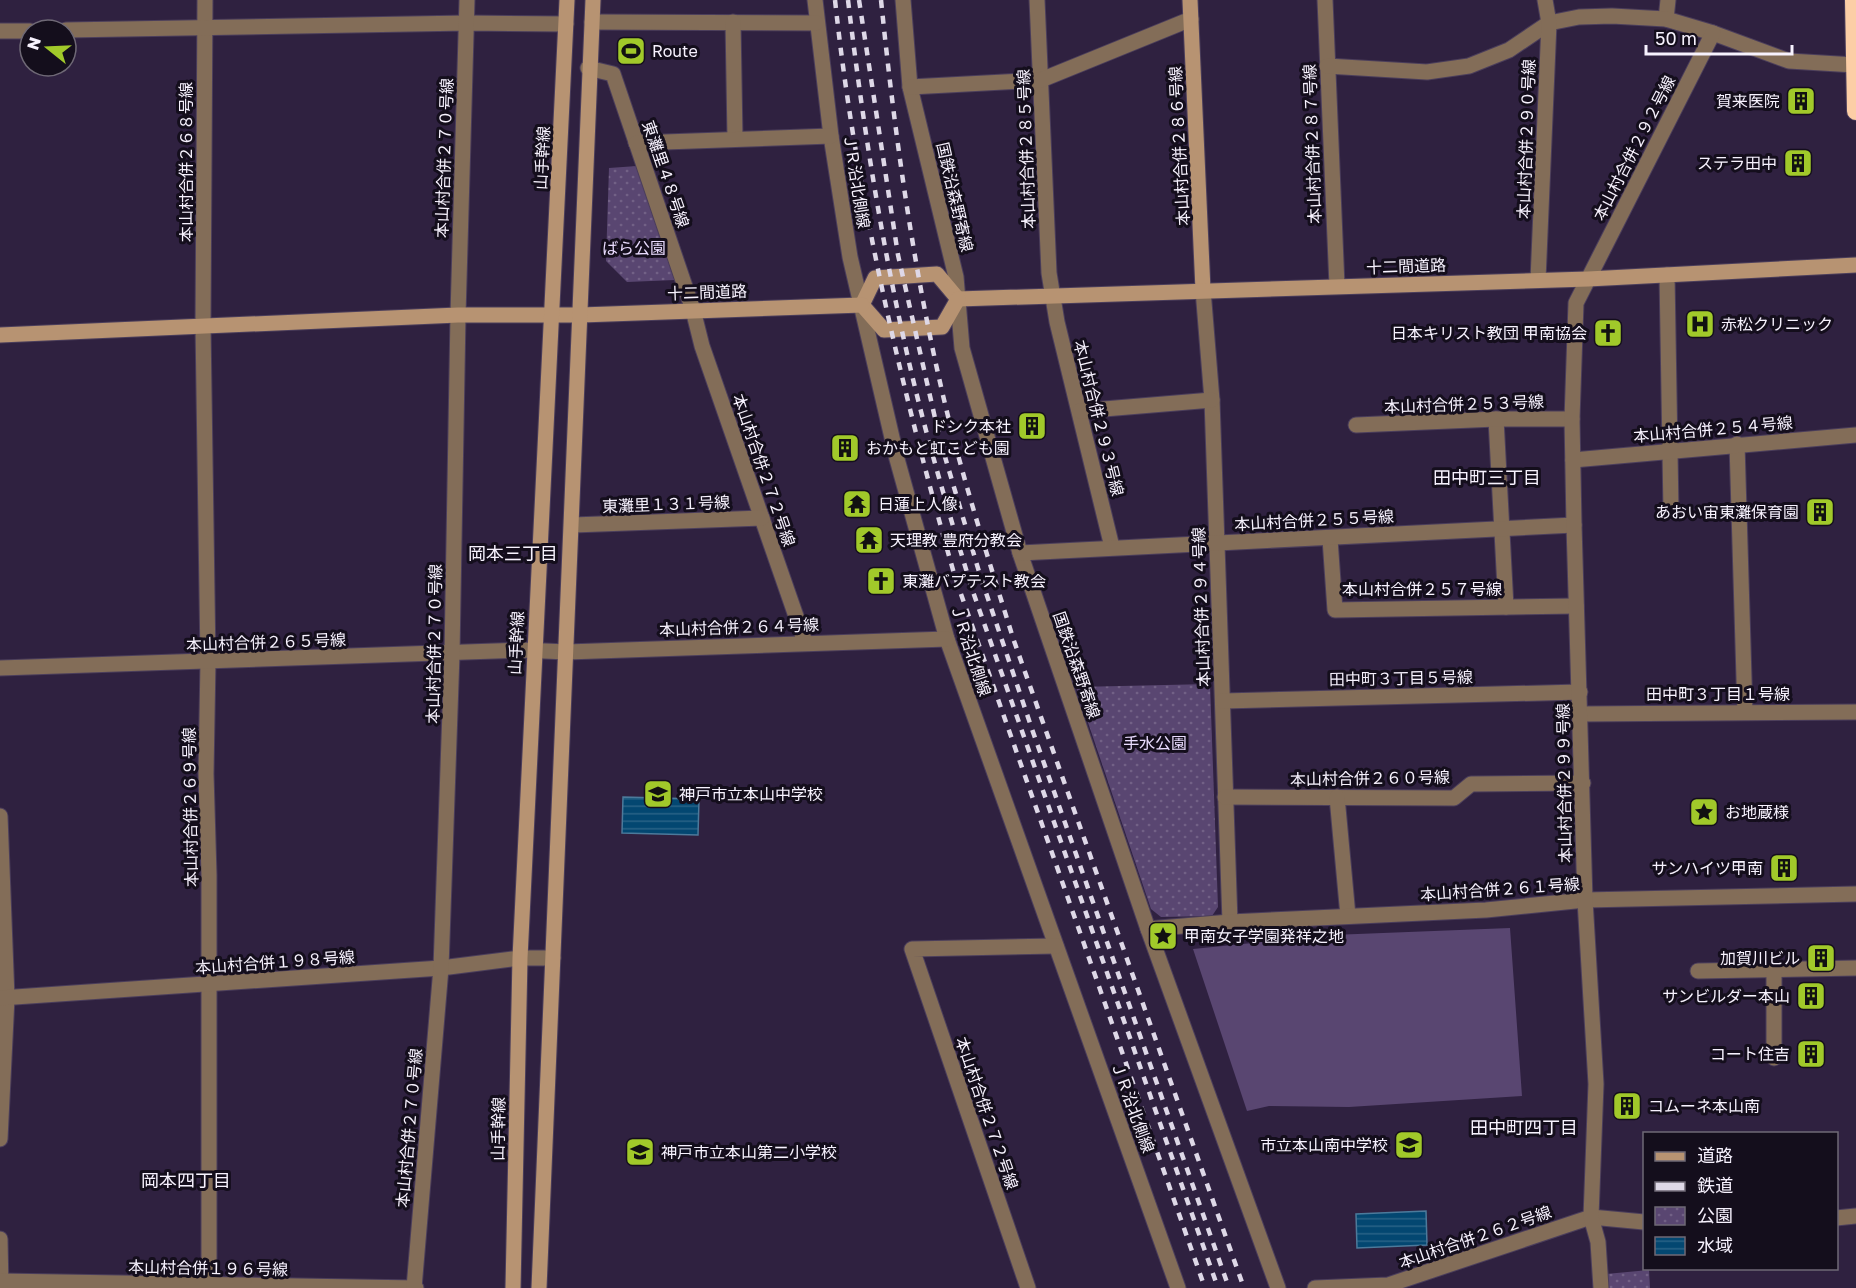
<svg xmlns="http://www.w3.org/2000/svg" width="1856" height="1288" viewBox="0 0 1856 1288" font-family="'Golos Text','Noto Sans JP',sans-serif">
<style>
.green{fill:#594671}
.park{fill:url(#park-dots)}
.water{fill:url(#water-rules);stroke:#4c7a9b;stroke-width:1.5}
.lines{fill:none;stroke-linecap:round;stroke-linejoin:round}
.street-casing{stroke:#4b3e5b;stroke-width:17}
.secondary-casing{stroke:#4b3e5b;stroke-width:17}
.highway-casing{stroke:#4b3e5b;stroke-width:20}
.street{stroke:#836d58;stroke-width:15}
.secondary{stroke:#b79372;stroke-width:15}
.highway{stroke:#fccea6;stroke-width:18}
.rail{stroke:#ded8e7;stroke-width:4.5;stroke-dasharray:8 8;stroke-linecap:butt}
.labels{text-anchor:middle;stroke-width:6;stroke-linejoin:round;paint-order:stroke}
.poi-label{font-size:16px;fill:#f7f2fe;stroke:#140e1c;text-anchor:start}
.street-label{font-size:16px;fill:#f7f2fe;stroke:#140e1c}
.park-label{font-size:16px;fill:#e9dbfe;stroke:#140e1c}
.neighbourhood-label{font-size:18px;fill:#f7f2fe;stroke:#140e1c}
</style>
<defs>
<pattern id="park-dots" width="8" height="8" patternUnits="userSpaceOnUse" patternTransform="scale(1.5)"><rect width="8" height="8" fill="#594671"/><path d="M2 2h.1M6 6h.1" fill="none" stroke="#726186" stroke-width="1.8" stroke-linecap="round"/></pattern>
<pattern id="water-rules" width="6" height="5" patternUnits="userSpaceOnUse" patternTransform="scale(1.5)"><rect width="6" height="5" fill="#034771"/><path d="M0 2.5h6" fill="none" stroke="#286286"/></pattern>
</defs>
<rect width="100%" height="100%" fill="#2f2140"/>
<!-- green -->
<polygon class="green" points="1510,928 1522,1096 1349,1107 1269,1106 1247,1111 1193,949 1332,935"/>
<!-- park -->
<g class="park">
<polygon points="637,166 675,280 627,282 606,261 609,168"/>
<polygon points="1210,684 1218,907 1212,916 1161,917 1151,909 1076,687"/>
<polygon points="1649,1270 1650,1288 1608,1288 1606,1274"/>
</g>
<!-- water -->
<g class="water">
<polygon points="623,797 699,799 698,835 622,833"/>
<polygon points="1426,1211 1427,1245 1357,1248 1356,1214"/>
</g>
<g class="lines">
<!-- street casing -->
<g class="street-casing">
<g id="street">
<polyline points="205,0 203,325 208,661 206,774 209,875 209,1288"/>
<polyline points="815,0 831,136 850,257 897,459 947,639 1178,1288"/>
<polyline points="903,0 910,87 956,277 962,348 1020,553 1148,929 1278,1288"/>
<polyline points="1037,0 1049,273 1057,322 1112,547"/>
<polyline points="1325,0 1337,286"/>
<polyline points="1666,19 1668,0"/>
<polyline points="592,22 816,23"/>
<polyline points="733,22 735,138"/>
<polyline points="66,30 467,23 566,24"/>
<polyline points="0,31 30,31"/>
<polyline points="1327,66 1427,72 1469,66 1509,50 1549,23 1579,17 1612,16 1666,19 1713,33 1789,61 1855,65"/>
<polyline points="588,68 613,74 693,310 702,346 805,642"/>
<polyline points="910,87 1041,80 1191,19"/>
<polyline points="636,143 831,136"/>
<polyline points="1667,275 1671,511"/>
<polyline points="1538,280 1549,23 1545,0"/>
<polyline points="1203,290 1212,400 1230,922"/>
<polyline points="1080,411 1212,400"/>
<polyline points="1496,419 1506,607"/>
<polyline points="1356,425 1496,419 1572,419"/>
<polyline points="1737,444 1745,712"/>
<polyline points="1573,460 1856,435"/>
<polyline points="573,525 762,518"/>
<polyline points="1330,539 1335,610 1576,606"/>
<polyline points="1020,553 1574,525"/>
<polyline points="0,668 522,650 567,652 947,639"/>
<polyline points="1223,701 1580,692"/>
<polyline points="1581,714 1856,712"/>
<polyline points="1225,797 1454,798 1471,784 1583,783"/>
<polyline points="1337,797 1348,916"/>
<polyline points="0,816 7,998 0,1139"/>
<polyline points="1148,929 1230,922 1486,910 1585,900 1856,894"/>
<polyline points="1698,971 1856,968"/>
<polyline points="0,998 441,968 520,958 553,958"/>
<polyline points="1774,1058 1774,970"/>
<polyline points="1836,1218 1856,1216"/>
<polyline points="0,1239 1,1288"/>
<polyline points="0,1281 416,1288"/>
<polyline points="414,1288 441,968 452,654 458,315 467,0"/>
<polyline points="1028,1288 912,949 1056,946"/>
<polyline points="1315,1288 1388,1285 1591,1217 1644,1222"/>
<polyline points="1601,1288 1598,1242 1591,1217 1596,1084 1585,900 1574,525 1572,419 1576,303 1713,33"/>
</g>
</g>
<!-- secondary casing -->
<g class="secondary-casing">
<g id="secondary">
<polyline points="1190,0 1203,290"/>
<polyline points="958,299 1588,279 1856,265"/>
<polyline points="862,305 875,278 937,274 958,299"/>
<polyline points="862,305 884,330 942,327 958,299"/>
<polyline points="0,335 458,315 581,315 862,305"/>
<polyline points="513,1288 520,958 567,0"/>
<polyline points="539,1288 593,0"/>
</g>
</g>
<!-- highway casing -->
<g class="highway-casing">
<polyline id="highway" points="1854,0 1856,111"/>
</g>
<!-- street -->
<use href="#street" class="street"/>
<!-- secondary -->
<use href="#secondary" class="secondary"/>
<!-- highway -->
<use href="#highway" class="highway"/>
<!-- rail -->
<g class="rail">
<path d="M835,0c21,196 66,388 120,577l250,711"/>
<path d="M848,0c14,117 32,234 58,349 18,81 42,161 66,240l246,699"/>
<polyline points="859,0 898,255 940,440 980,575 1033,732 1229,1288"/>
<path d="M881,0c15,147 36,297 73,440 18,68 39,134 60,201l230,647"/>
</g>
</g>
<!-- icons -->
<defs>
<g id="stadium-square" transform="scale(1.5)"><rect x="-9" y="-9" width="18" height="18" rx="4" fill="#a1c92a" stroke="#140e1c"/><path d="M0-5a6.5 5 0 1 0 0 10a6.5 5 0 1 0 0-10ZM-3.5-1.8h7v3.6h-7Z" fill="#111"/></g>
<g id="building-square" transform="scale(1.5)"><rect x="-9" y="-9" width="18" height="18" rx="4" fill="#a1c92a" stroke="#140e1c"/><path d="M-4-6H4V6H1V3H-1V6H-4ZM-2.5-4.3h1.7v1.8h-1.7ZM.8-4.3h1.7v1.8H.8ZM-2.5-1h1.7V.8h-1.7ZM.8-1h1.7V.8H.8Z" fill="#111"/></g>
<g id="hospital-square" transform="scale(1.5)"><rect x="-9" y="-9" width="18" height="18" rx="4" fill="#a1c92a" stroke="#140e1c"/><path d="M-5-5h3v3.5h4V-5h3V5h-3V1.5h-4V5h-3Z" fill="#111"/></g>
<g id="church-square" transform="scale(1.5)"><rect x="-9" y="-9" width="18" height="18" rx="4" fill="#a1c92a" stroke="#140e1c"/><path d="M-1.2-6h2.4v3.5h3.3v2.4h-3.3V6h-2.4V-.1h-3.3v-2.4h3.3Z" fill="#111"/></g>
<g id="temple-square" transform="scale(1.5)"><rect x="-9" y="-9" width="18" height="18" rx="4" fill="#a1c92a" stroke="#140e1c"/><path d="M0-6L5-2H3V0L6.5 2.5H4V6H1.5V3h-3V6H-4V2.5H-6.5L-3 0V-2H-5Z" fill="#111"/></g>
<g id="school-square" transform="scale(1.5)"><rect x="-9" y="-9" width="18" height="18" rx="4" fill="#a1c92a" stroke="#140e1c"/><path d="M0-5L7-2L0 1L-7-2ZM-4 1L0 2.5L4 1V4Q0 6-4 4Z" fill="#111"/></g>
<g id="sight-square" transform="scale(1.5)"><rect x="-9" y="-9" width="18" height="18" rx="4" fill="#a1c92a" stroke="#140e1c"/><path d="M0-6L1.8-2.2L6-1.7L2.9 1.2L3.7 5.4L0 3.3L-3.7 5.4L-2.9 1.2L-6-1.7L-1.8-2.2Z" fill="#111"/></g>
</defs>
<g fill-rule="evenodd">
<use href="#stadium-square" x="631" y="51"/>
<use href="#building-square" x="1801" y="101"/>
<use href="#building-square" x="1798" y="163"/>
<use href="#hospital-square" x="1700" y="324"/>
<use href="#church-square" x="1608" y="333"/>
<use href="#building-square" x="1032" y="426"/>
<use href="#building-square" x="845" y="448"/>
<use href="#temple-square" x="857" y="504"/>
<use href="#building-square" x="1820" y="512"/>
<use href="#temple-square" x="869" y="540"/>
<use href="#church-square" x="881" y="581"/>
<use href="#school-square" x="658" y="794"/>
<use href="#sight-square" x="1704" y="812"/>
<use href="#building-square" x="1784" y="868"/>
<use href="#sight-square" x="1163" y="936"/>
<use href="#building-square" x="1821" y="958"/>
<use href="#building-square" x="1811" y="996"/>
<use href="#building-square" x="1811" y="1054"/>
<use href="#building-square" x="1627" y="1106"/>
<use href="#school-square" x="1409" y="1145"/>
<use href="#school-square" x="640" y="1152"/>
</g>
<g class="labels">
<!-- poi labels -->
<g class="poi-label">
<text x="652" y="57">Route</text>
<text x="1780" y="107" text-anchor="end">賀来医院</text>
<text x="1777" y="169" text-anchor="end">ステラ田中</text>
<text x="1721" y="330">赤松クリニック</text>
<text x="1587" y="339" text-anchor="end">日本キリスト教団 甲南協会</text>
<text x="1011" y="432" text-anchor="end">ドンク本社</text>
<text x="866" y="454">おかもと虹こども園</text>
<text x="878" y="510">日蓮上人像</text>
<text x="1799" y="518" text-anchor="end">あおい宙東灘保育園</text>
<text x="890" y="546">天理教 豊府分教会</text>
<text x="902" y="587">東灘バプテスト教会</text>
<text x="679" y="800">神戸市立本山中学校</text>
<text x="1725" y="818">お地蔵様</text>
<text x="1763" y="874" text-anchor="end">サンハイツ甲南</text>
<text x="1184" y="942">甲南女子学園発祥之地</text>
<text x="1800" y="964" text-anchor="end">加賀川ビル</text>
<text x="1790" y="1002" text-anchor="end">サンビルダー本山</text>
<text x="1790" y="1060" text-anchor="end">コート住吉</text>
<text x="1648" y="1112">コムーネ本山南</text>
<text x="1388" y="1151" text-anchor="end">市立本山南中学校</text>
<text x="661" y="1158">神戸市立本山第二小学校</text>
</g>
<!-- street labels -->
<g class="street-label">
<text transform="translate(1526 139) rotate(-88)" y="6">本山村合併２９０号線</text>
<text transform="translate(1312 144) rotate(-92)" y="6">本山村合併２８７号線</text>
<text transform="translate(1179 146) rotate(-93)" y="6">本山村合併２８６号線</text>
<text transform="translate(1634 148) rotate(-63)" y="6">本山村合併２９２号線</text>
<text transform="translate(1026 149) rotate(-92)" y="6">本山村合併２８５号線</text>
<text transform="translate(444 158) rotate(-88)" y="6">本山村合併２７０号線</text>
<text transform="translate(542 158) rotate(-87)" y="6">山手幹線</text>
<text transform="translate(186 162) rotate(-90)" y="6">本山村合併２６８号線</text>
<text transform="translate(666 174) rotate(71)" y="6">東灘里４８号線</text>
<text transform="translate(857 181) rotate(81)" y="6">ＪＲ沿北側線</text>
<text transform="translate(955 197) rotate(77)" y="6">国鉄沿森野寄線</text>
<text transform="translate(1406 266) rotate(-2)" y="6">十二間道路</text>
<text transform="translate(707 292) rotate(-2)" y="6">十二間道路</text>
<text transform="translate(1464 404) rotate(-2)" y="6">本山村合併２５３号線</text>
<text transform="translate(1099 418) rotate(76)" y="6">本山村合併２９３号線</text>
<text transform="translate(1713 429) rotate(-5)" y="6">本山村合併２５４号線</text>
<text transform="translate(764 470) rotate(71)" y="6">本山村合併２７２号線</text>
<text transform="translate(666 504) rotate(-2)" y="6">東灘里１３１号線</text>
<text transform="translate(1314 520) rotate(-3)" y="6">本山村合併２５５号線</text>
<text x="1422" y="595">本山村合併２５７号線</text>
<text transform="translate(1201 607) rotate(-92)" y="6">本山村合併２９４号線</text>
<text transform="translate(739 627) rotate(-2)" y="6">本山村合併２６４号線</text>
<text transform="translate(266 642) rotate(-2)" y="6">本山村合併２６５号線</text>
<text transform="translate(516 643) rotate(-87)" y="6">山手幹線</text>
<text transform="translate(434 644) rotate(-89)" y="6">本山村合併２７０号線</text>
<text transform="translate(971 650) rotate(72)" y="6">ＪＲ沿北側線</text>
<text transform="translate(1077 665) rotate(71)" y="6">国鉄沿森野寄線</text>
<text transform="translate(1401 678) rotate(-1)" y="6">田中町３丁目５号線</text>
<text x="1718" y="700">田中町３丁目１号線</text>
<text transform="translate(1370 778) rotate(-1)" y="6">本山村合併２６０号線</text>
<text transform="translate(1564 783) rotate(-91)" y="6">本山村合併２９９号線</text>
<text transform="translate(190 807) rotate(-91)" y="6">本山村合併２６９号線</text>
<text transform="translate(1500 889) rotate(-4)" y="6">本山村合併２６１号線</text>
<text transform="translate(275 962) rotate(-4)" y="6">本山村合併１９８号線</text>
<text transform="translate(1133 1107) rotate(70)" y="6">ＪＲ沿北側線</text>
<text transform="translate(987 1113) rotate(71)" y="6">本山村合併２７２号線</text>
<text transform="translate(409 1128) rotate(-85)" y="6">本山村合併２７０号線</text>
<text transform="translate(498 1129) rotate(-89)" y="6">山手幹線</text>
<text transform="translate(1475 1237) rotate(-19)" y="6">本山村合併２６２号線</text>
<text transform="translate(208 1268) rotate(1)" y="6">本山村合併１９６号線</text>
</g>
<!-- park labels -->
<g class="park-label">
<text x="634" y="254">ばら公園</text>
<text x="1155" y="749">手水公園</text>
</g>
<!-- neighbourhood labels -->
<g class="neighbourhood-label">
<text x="1487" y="484">田中町三丁目</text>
<text x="513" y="560">岡本三丁目</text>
<text x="1524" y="1134">田中町四丁目</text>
<text x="186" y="1187">岡本四丁目</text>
</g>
</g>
<!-- legend -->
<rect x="1643" y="1132" width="195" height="138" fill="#140e1c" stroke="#6f6976" stroke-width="1.5"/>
<rect x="1655" y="1152" width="30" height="9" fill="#b79372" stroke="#6f6976" stroke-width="1.5"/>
<text x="1697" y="1162" font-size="18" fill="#f7f2fe">道路</text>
<rect x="1655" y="1182" width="30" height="9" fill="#ded8e7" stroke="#6f6976" stroke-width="1.5"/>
<text x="1697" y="1192" font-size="18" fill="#f7f2fe">鉄道</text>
<rect x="1655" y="1207" width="30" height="18" fill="url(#park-dots)" stroke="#6f6976" stroke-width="1.5"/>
<text x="1697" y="1222" font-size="18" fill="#f7f2fe">公園</text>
<rect x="1655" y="1237" width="30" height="18" fill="url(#water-rules)" stroke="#6f6976" stroke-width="1.5"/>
<text x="1697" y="1252" font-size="18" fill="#f7f2fe">水域</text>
<!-- north arrow -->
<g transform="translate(48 48) rotate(288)"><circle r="28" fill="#140e1c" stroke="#6f6976" stroke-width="1.5"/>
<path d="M0-4.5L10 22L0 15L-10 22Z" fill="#a1c92a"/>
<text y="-9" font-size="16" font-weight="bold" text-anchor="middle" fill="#f7f2fe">N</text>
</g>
<!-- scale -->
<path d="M1646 45v9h146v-9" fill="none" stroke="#f7f2fe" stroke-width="3"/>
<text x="1655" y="45" font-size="18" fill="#f7f2fe" stroke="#140e1c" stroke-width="4.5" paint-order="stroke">50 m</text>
</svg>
